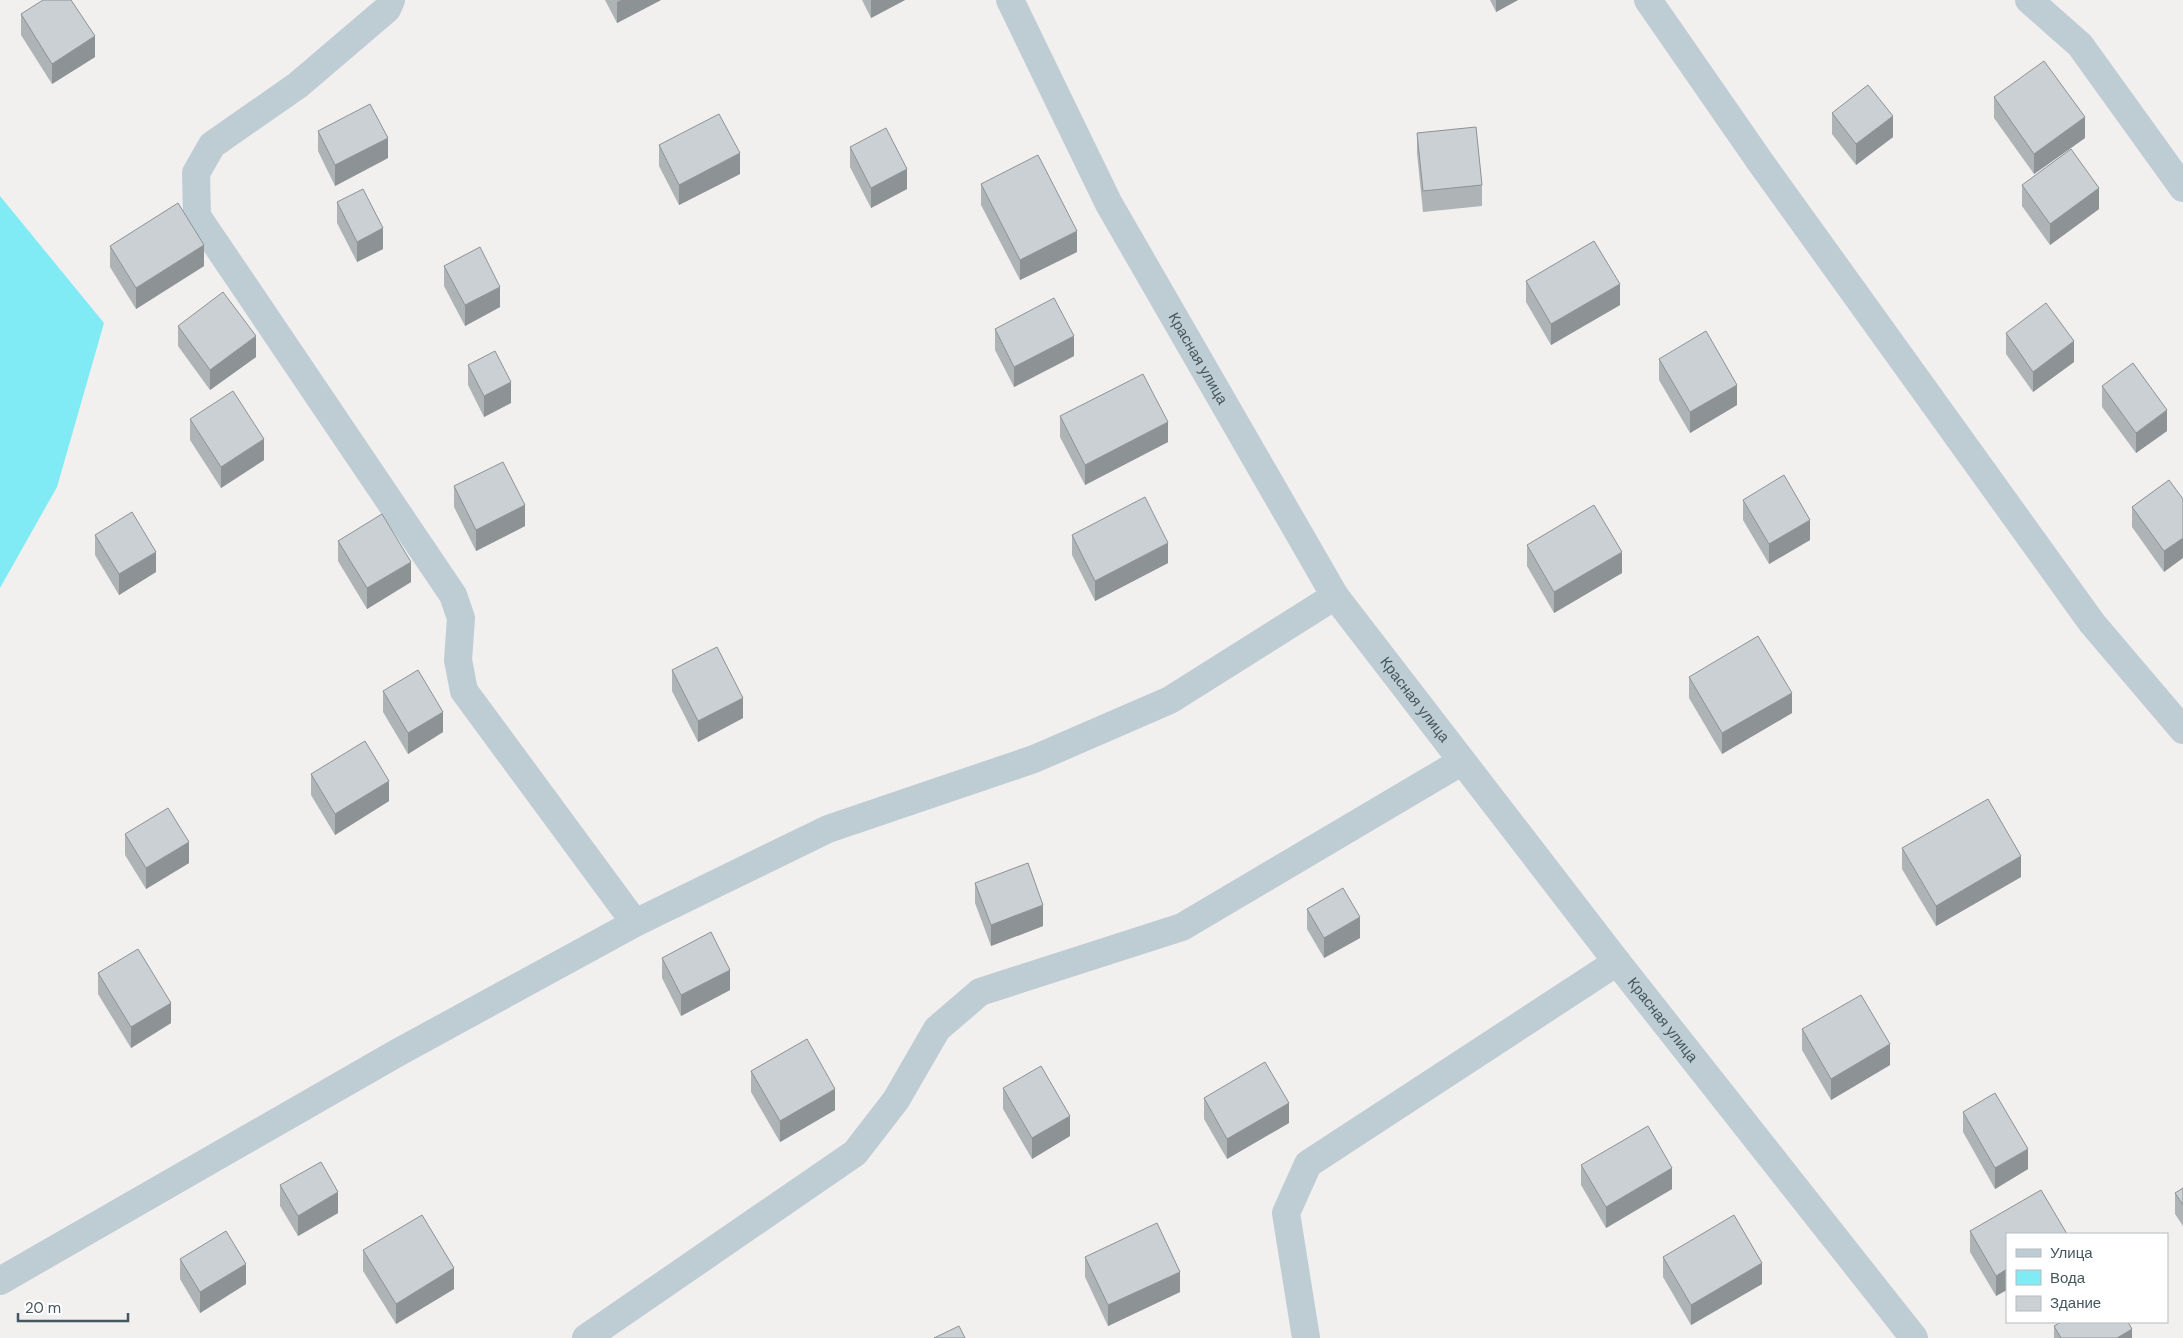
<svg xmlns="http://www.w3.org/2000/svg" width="2183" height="1338" viewBox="0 0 2183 1338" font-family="'DM Sans',sans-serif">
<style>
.water{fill:#81ebf5}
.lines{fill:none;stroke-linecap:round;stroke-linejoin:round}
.minor{stroke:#beccd3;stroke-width:28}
.wall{fill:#aeb3b6}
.shaded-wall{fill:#8d9294}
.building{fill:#cad0d4;stroke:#8d9294}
.labels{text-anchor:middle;stroke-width:4.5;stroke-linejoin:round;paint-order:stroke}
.street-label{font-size:15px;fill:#45565f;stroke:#fff}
</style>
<rect width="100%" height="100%" fill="#f2efef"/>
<!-- water -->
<polygon class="water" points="0,196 104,323 57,487 0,588"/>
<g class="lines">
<!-- minor -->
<g class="minor">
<polyline points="391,0 387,9 298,85 212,145 196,173 197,216 453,595 461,618 458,660 464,691 635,923"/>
<path id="s1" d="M1010,0l99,204 226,392 282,366 297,376"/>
<polyline points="1648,0 1761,163 2092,623 2183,730"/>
<polyline points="2029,0 2080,45 2183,188"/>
<polyline points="0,1281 397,1053 635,923 828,829 1034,759 1170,700 1335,596"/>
<polyline points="586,1338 855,1153 896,1100 937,1029 980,992 1182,927 1461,762"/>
<polyline points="1306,1338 1286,1213 1308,1164 1617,962"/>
</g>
</g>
<!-- wall -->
<g class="wall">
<polygon points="605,0 661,0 617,23"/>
<polygon points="862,0 905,0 871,18"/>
<polygon points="1490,0 1518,0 1496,12"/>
<polygon points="21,14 95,57 52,84 21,35"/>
<polygon points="1994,97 2085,138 2034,174 1994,118"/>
<polygon points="1832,113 1893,137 1856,165 1832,134"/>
<polygon points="318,131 388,158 335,186 318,151"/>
<polygon points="1417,133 1482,185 1482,206 1423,212 1417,153"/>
<polygon points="659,145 740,174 679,205 659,166"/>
<polygon points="850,147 907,189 871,208 850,167"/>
<polygon points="981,184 1077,252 1020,280 981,205"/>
<polygon points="2022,185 2099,209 2050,245 2022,206"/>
<polygon points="337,202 383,249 357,262 337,223"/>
<polygon points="110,246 204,266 136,309 110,267"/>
<polygon points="444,266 500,307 465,326 444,286"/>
<polygon points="1526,281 1620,305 1551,345 1526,302"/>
<polygon points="178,326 256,357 210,390 178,346"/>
<polygon points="995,329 1074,356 1014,387 995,350"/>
<polygon points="2006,333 2074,362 2033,392 2006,354"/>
<polygon points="1659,359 1737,405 1690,433 1659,380"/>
<polygon points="468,365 511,403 484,417 468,385"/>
<polygon points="2102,386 2167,431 2136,453 2102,407"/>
<polygon points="1060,416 1168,442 1085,485 1060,437"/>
<polygon points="190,419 264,460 221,488 190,440"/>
<polygon points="2169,480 2164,572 2132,527 2132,507"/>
<polygon points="454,486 525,526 476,551 454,507"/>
<polygon points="1743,500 1810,540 1769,564 1743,520"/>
<polygon points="95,535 156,572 119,595 95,555"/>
<polygon points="1072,535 1168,563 1095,601 1072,555"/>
<polygon points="338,541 411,582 367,609 338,561"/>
<polygon points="1527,545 1622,573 1554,613 1527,566"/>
<polygon points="672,670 743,718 698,742 672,691"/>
<polygon points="1689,677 1792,713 1722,754 1689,698"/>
<polygon points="383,691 443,732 408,754 383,712"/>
<polygon points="311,774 389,801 335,835 311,795"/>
<polygon points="125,834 189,863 146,889 125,855"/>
<polygon points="1902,848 2021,877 1936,926 1902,869"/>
<polygon points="975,883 1043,926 991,946 975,903"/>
<polygon points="1307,909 1360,938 1324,958 1307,929"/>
<polygon points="662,958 730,990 681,1016 662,978"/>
<polygon points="98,973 171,1023 131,1048 98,994"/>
<polygon points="1802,1029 1890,1065 1831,1100 1802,1050"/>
<polygon points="751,1071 835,1110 780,1142 751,1092"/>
<polygon points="1003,1088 1070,1136 1032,1159 1003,1109"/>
<polygon points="1204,1098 1289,1123 1227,1159 1204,1119"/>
<polygon points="1963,1112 2028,1169 1995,1189 1963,1132"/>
<polygon points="1581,1165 1672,1189 1606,1228 1581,1185"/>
<polygon points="280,1185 338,1213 298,1236 280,1206"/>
<polygon points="2183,1188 2183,1226 2175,1214 2175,1193"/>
<polygon points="1970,1231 2067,1234 1996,1296 1970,1252"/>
<polygon points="363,1250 454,1289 396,1324 363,1271"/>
<polygon points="1085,1257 1180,1292 1108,1326 1085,1277"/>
<polygon points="1663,1257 1762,1284 1691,1325 1663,1277"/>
<polygon points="180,1259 246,1284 200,1313 180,1279"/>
<polygon points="2054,1326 2132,1338 2054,1338"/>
</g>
<!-- shaded-wall -->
<g class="shaded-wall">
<polygon points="621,0 661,0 617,23 617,2"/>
<polygon points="871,0 905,0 871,18"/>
<polygon points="1496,0 1518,0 1496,12"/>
<polygon points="95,36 95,57 52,84 52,64"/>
<polygon points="1893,116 1893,137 1856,165 1856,144"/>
<polygon points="2085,117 2085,138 2034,174 2034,154"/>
<polygon points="388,138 388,158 335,186 335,165"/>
<polygon points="740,153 740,174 679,205 679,185"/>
<polygon points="907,169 907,189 871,208 871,188"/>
<polygon points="2099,188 2099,209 2050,245 2050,224"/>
<polygon points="383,228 383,249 357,262 357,242"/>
<polygon points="1077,231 1077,252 1020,280 1020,260"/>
<polygon points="204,245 204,266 136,309 136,288"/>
<polygon points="1620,284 1620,305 1551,345 1551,324"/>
<polygon points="500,287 500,307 465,326 465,305"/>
<polygon points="256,336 256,357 210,390 210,370"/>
<polygon points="1074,336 1074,356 1014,387 1014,367"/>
<polygon points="2074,341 2074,362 2033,392 2033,372"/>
<polygon points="511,382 511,403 484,417 484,396"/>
<polygon points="1737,385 1737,405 1690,433 1690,412"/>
<polygon points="2167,410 2167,431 2136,453 2136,433"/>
<polygon points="1168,422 1168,442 1085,485 1085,465"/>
<polygon points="264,439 264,460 221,488 221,467"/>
<polygon points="525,505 525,526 476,551 476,530"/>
<polygon points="1810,520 1810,540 1769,564 1769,544"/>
<polygon points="2183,538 2183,558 2164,572 2164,551"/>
<polygon points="1168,543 1168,563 1095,601 1095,581"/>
<polygon points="156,552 156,572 119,595 119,574"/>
<polygon points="1622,552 1622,573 1554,613 1554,592"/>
<polygon points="411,562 411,582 367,609 367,588"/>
<polygon points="1792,693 1792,713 1722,754 1722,733"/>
<polygon points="743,698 743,718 698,742 698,721"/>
<polygon points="443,712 443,732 408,754 408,733"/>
<polygon points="389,781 389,801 335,835 335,814"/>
<polygon points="189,842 189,863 146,889 146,868"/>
<polygon points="2021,856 2021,877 1936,926 1936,906"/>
<polygon points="1043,905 1043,926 991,946 991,925"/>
<polygon points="1360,917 1360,938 1324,958 1324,938"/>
<polygon points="730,970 730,990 681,1016 681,995"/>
<polygon points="171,1003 171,1023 131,1048 131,1027"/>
<polygon points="1890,1044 1890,1065 1831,1100 1831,1079"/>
<polygon points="835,1089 835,1110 780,1142 780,1121"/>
<polygon points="1289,1103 1289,1123 1227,1159 1227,1139"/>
<polygon points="1070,1116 1070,1136 1032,1159 1032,1138"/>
<polygon points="2028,1149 2028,1169 1995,1189 1995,1168"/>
<polygon points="1672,1168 1672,1189 1606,1228 1606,1207"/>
<polygon points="338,1192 338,1213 298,1236 298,1216"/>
<polygon points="1762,1263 1762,1284 1691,1325 1691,1305"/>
<polygon points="246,1264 246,1284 200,1313 200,1292"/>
<polygon points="454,1268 454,1289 396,1324 396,1304"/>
<polygon points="2007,1269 2007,1290 1996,1296 1996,1276"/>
<polygon points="1180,1272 1180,1292 1108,1326 1108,1305"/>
<polygon points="2132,1329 2132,1338 2117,1338"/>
</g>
<!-- building -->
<g class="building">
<polygon points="43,0 71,0 95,36 52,64 21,14"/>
<polygon points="2044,61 2085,117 2034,154 1994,97"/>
<polygon points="1868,85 1893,116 1856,144 1832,113"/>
<polygon points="370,104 388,138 335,165 318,131"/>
<polygon points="719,114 740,153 679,185 659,145"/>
<polygon points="1476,127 1482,185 1423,191 1417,133"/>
<polygon points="886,128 907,169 871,188 850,147"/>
<polygon points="2071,149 2099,188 2050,224 2022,185"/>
<polygon points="1038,155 1077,231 1020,260 981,184"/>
<polygon points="363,189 383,228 357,242 337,202"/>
<polygon points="178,203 204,245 136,288 110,246"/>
<polygon points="1594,241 1620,284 1551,324 1526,281"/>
<polygon points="480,247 500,287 465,305 444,266"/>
<polygon points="223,292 256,336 210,370 178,326"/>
<polygon points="1054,298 1074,336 1014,367 995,329"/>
<polygon points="2046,303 2074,341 2033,372 2006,333"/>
<polygon points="1706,331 1737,385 1690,412 1659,359"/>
<polygon points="495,351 511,382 484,396 468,365"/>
<polygon points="2133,363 2167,410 2136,433 2102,386"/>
<polygon points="1143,374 1168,422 1085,465 1060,416"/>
<polygon points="233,391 264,439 221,467 190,419"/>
<polygon points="503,462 525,505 476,530 454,486"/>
<polygon points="1784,475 1810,520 1769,544 1743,500"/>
<polygon points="2169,480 2183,499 2183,538 2164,551 2132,507"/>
<polygon points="1145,497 1168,543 1095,581 1072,535"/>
<polygon points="1594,505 1622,552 1554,592 1527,545"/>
<polygon points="132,512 156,552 119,574 95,535"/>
<polygon points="382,514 411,562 367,588 338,541"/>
<polygon points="1758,636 1792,693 1722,733 1689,677"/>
<polygon points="717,647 743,698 698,721 672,670"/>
<polygon points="418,670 443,712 408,733 383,691"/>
<polygon points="365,741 389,781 335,814 311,774"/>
<polygon points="1988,799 2021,856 1936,906 1902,848"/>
<polygon points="168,808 189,842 146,868 125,834"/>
<polygon points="1028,863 1043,905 991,925 975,883"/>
<polygon points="1343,888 1360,917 1324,938 1307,909"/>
<polygon points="711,932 730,970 681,995 662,958"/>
<polygon points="138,949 171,1003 131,1027 98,973"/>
<polygon points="1861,995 1890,1044 1831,1079 1802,1029"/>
<polygon points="807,1039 835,1089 780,1121 751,1071"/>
<polygon points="1265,1062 1289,1103 1227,1139 1204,1098"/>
<polygon points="1041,1066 1070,1116 1032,1138 1003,1088"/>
<polygon points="1995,1093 2028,1149 1995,1168 1963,1112"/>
<polygon points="1648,1126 1672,1168 1606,1207 1581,1165"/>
<polygon points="321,1162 338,1192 298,1216 280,1185"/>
<polygon points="2183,1188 2183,1205 2175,1193"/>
<polygon points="2041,1190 2067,1234 2007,1234 2007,1269 1996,1276 1970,1231"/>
<polygon points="422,1215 454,1268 396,1304 363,1250"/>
<polygon points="1734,1215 1762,1263 1691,1305 1663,1257"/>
<polygon points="1157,1223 1180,1272 1108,1305 1085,1257"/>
<polygon points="226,1231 246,1264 200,1292 180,1259"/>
<polygon points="2061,1322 2128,1322 2132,1329 2117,1338 2061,1338 2054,1326"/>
<polygon points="959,1326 965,1338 934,1338"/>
</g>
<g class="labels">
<!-- street labels -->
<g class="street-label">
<text dy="5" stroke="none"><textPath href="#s1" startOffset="405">Красная улица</textPath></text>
<text dy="5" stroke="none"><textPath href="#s1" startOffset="810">Красная улица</textPath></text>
<text dy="5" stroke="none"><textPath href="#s1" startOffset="1215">Красная улица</textPath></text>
</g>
</g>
<!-- legend -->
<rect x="2006" y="1233" width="162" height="90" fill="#ffffff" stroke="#b5bbbf"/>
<rect x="2016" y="1249" width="25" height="8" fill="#beccd3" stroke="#b5bbbf"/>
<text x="2050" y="1258" font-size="15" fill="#45565f">Улица</text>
<rect x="2016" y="1270" width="25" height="15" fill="#81ebf5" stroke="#b5bbbf"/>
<text x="2050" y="1283" font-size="15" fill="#45565f">Вода</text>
<rect x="2016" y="1296" width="25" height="15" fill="#cad0d4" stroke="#b5bbbf"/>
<text x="2050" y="1308" font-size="15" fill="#45565f">Здание</text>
<!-- scale -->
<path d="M18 1313v8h110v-8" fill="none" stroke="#45565f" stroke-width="2.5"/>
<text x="25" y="1313" font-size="15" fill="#45565f" stroke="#ffffff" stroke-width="4" paint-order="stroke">20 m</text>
</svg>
